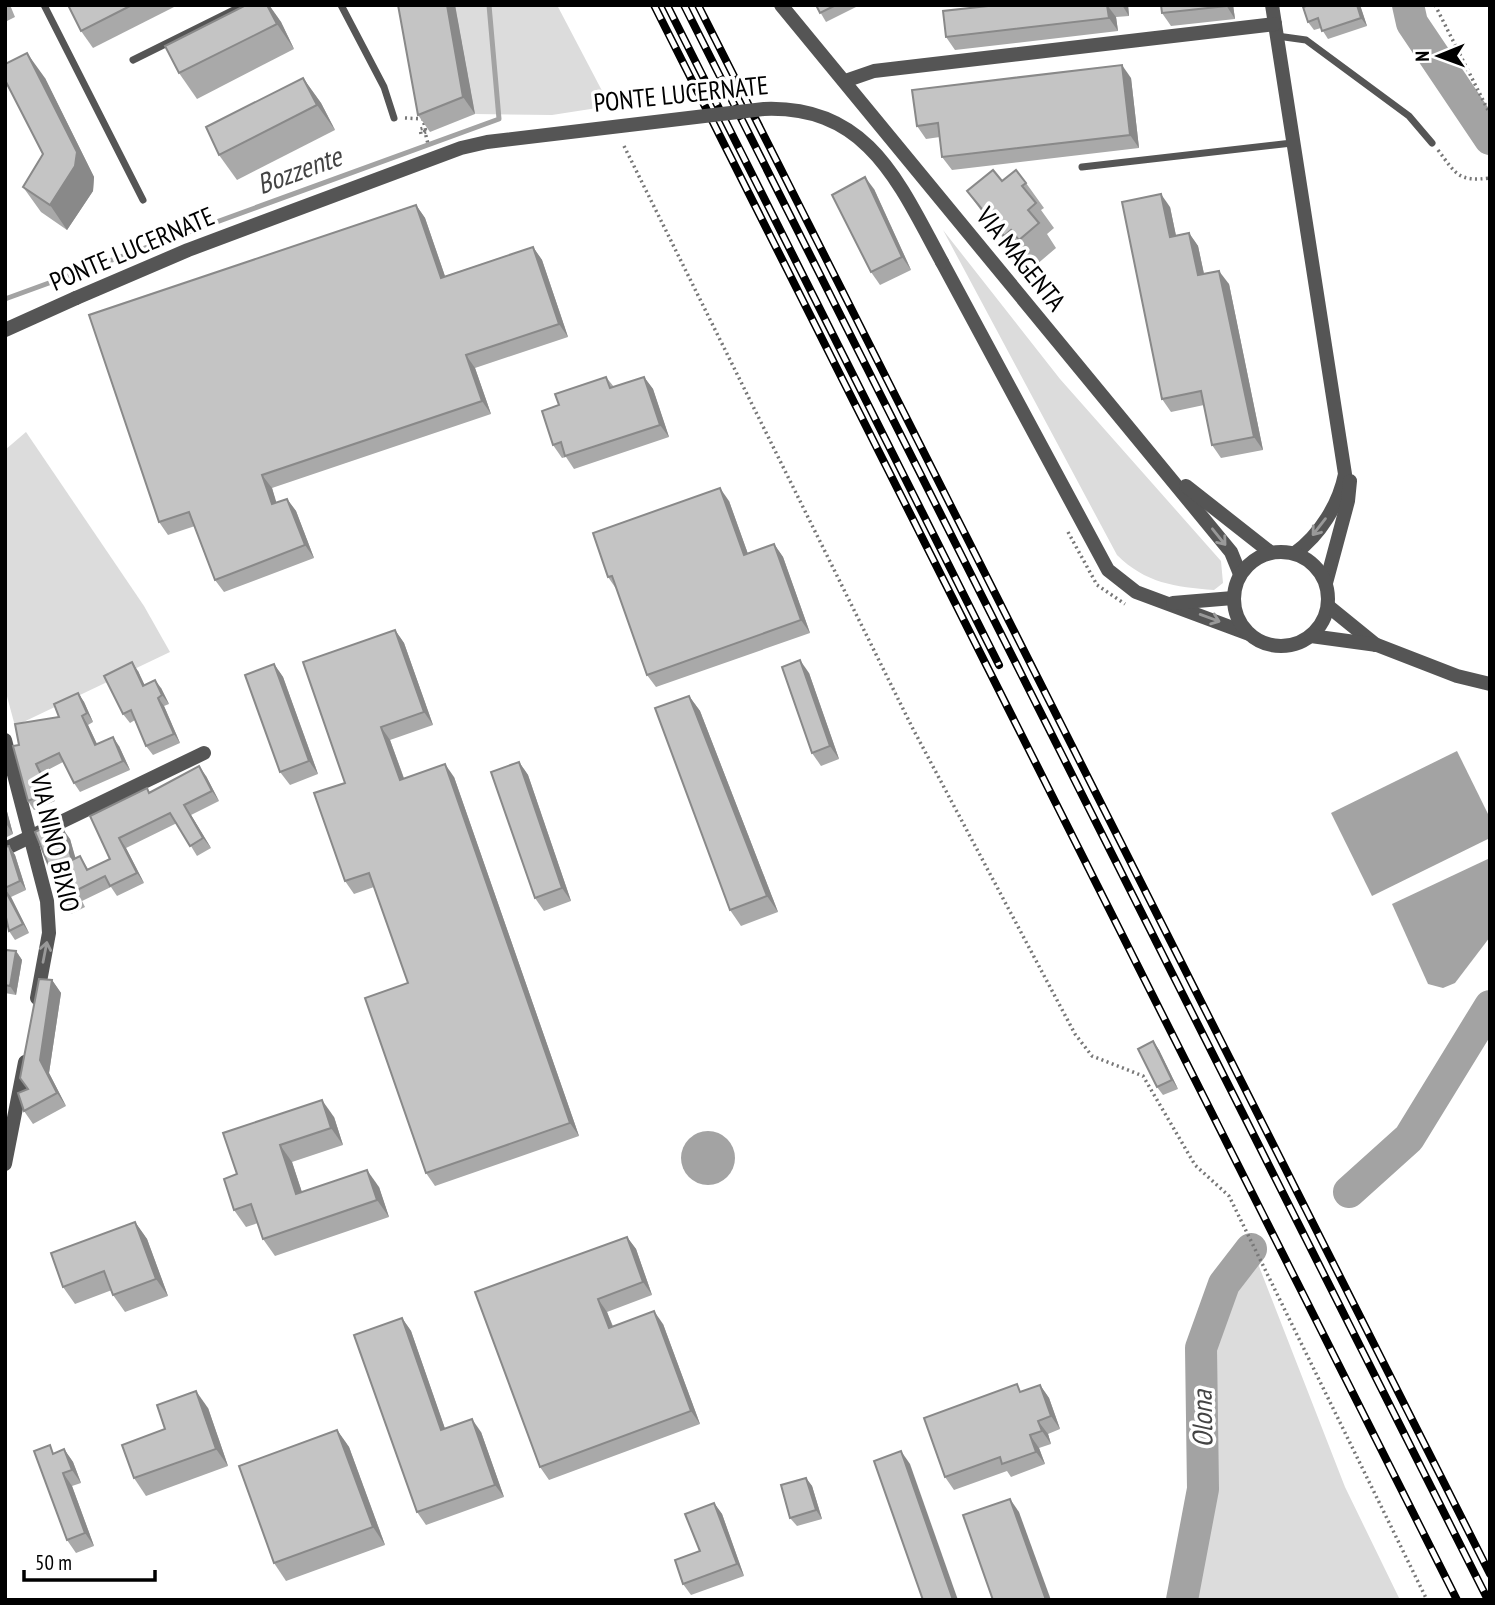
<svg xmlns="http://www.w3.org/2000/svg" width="1495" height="1605" viewBox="0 0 1495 1605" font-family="'PT Sans Narrow',sans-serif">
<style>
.green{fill:#dcdcdc}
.water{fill:#a3a3a3}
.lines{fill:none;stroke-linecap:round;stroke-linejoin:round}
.stream{stroke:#a3a3a3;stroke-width:5}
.river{stroke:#a3a3a3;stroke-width:32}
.path{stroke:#777;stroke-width:3.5;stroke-dasharray:2 3.5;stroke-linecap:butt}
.service{stroke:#555;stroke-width:7}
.minor{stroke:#555;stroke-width:14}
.tertiary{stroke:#555;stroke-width:14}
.rail-casing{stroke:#000;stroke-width:8}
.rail{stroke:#fff;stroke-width:5;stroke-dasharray:16;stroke-linecap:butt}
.minor-bridge{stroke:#555;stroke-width:14}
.wall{fill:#a9a9a9}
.shaded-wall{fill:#898989}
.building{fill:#c4c4c4;stroke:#898989;stroke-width:2}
.oneway{stroke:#999}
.labels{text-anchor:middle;stroke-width:7;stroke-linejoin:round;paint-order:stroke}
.street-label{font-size:26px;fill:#000;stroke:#fff}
.water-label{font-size:28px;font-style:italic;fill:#444;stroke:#fff}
</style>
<rect width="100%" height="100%" fill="#fff"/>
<!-- green -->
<g class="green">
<polygon points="455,5 557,5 610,106 552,115 475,114"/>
<path d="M943,230l117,149 161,182 2,22 -9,7c-39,-3 -69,-7 -97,-35z"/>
<polygon points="26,432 144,606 170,652 15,726 5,689 5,450"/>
<polygon points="1255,1256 1345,1487 1400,1600 1191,1600 1212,1490 1213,1403 1209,1348 1234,1283"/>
</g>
<!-- water -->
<g class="water">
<polygon points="1457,751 1490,818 1490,838 1372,896 1331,813"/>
<polygon points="1490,858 1490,937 1455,983 1443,988 1428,984 1392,904"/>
<circle cx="708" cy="1158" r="27"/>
</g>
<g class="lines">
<!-- stream -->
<polyline class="stream" points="5,299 499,119 489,5"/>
<!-- river -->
<g class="river">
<polyline points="1408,5 1412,23 1490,139"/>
<polyline points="1349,1192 1409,1138 1490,1006"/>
<polyline points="1182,1600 1203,1489 1201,1348 1224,1284 1251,1249"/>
</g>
<!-- path -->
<g class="path">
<polyline points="1435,5 1490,114"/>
<polyline points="405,118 423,119 426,132"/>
<polyline points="426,132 421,134 420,129 424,128 428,144"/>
<polyline points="624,146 912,727 1075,1034 1092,1056 1143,1076 1195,1165 1229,1196 1427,1600"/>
<path d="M1438,150c18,24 20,32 52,28"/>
<polyline points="1068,532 1097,585 1125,604"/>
</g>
<!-- service -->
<g class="service">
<polyline points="44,5 143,200"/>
<polyline points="341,5 384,87 394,118"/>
<polyline points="1277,36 1306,40 1409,116 1432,143"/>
<polyline points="133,60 244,5"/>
<polyline points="1082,167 1292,143"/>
</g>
<!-- minor -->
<g class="minor">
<path d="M1272,5l73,469c-6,30 -25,61 -50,79"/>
<polyline points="845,81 874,71 1275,24"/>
<polyline points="942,262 1108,570 1136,592 1249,634"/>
<polyline points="5,330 76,298"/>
<polyline points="1326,583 1348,501 1350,481"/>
<polyline points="1173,603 1233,598"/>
<polyline points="5,740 47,901 49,933 37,998"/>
<polyline points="5,849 204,753"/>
<polyline points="5,1164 25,1062"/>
</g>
<!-- tertiary -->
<g class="tertiary">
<polyline points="781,5 1231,552 1240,574"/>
<polyline points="1186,486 1270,552"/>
<circle cx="1281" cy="599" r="47"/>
<polyline points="1328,606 1376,645"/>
<polyline points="1311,636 1377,645 1457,676 1490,684"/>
</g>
<!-- rail casing -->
<g class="rail-casing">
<g id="rail">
<polyline points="654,5 1457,1600"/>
<polyline points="667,5 999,665"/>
<polyline points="684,5 1488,1600"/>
<polyline points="698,5 1490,1574"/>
</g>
</g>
<!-- rail -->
<use href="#rail" class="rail"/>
<!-- minor-bridge -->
<path class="minor-bridge" d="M76,298l112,-48 273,-102 26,-6 277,-33c104,-4 135,74 178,153"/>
</g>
<!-- wall -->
<g class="wall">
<polygon points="5,5 10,5 15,17 5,22"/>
<polygon points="68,5 178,5 93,48 81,31"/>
<polygon points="246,5 269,5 281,22 294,49 197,99 179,73"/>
<polygon points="398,5 455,5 475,114 430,132 418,115"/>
<polygon points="816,5 857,5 858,6 826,22"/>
<polygon points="997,5 1128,5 1129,16 1116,17 1118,31 955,50 946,37"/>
<polygon points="1233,5 1235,19 1171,26 1162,13"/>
<polygon points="1309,5 1360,5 1367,26 1328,39 1321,28 1314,30 1308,22"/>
<polygon points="45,78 94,177 93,191 67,230 41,212 23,187 43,154"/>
<polygon points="303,78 321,103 335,130 237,180 219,155"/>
<polygon points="1131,78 1139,148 952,170 942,157 940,137 926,139 917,126"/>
<polygon points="1002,181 1026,183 1044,208 1041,210 1054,228 1047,234 1056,248 1036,265 1029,256 1022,261 985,216 967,191"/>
<polygon points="874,189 911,270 880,285 871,272"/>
<polygon points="416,205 425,218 445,276 533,247 542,260 568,337 475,368 491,414 272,488 276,503 287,499 296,511 314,558 224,592 215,580 195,526 168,535 159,522"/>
<polygon points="1170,207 1176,236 1189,233 1198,246 1204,274 1229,284 1263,450 1221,458 1212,445 1204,405 1171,412 1162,399"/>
<polygon points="606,377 614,387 644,377 653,389 669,437 574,469 566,457 562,458 553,445 559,405"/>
<polygon points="729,501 748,554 774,544 783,557 810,633 656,687 647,675 617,590 608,577"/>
<polygon points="395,630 404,643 433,725 390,740 404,778 454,777 579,1136 435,1186 426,1173 408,983 374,887 354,894 345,881 345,783"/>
<polygon points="274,664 283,677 318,774 290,785 280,772"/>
<polygon points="138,671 144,685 161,688 169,704 164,706 180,743 153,755 146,746 135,720 130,723 123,714"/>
<polygon points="809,673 839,759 821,766 812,753"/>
<polygon points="78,693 84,702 93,722 88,725 97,744 119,746 130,770 80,792 74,783 63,762 42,773 55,801 34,810 28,801 19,745 59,717"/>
<polygon points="689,696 700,711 778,912 741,926 730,910"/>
<polygon points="519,762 528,775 571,901 544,911 535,898"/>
<polygon points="206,776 219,801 191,815 211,848 197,856 177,823 126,848 144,883 117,896 111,887 82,901 85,907 71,914 64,903 53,832 70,839 75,858 80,856 88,869 110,859 90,816 147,788 149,792"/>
<polygon points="5,804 13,834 5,838"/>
<polygon points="9,846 15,855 26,890 11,897 29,933 15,940 9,931 5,913 5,847"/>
<polygon points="5,949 16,951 22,960 16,995 5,993"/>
<polygon points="52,980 61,993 49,1073 66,1106 33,1124 24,1111 28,1089"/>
<polygon points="1153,1041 1159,1050 1178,1089 1163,1095 1157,1087"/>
<polygon points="334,1117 343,1145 292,1162 302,1192 379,1187 389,1217 275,1256 263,1239 258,1223 246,1227 234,1210 237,1174 223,1133"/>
<polygon points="135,1222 147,1239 168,1296 125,1312 113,1295 112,1290 75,1304 63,1287"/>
<polygon points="627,1237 636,1249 652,1295 607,1312 613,1326 663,1324 700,1424 549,1480 540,1467 475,1292"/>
<polygon points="402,1318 411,1331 445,1429 481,1432 504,1497 426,1525 417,1512"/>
<polygon points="1040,1385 1049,1398 1060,1429 1048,1434 1051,1444 1039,1448 1045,1464 1011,1477 1007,1471 954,1490 945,1477 1022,1391"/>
<polygon points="208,1408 228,1466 146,1496 134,1478 165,1429"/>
<polygon points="337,1430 349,1447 385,1545 286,1581 274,1563"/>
<polygon points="64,1449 73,1462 81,1483 72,1486 94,1546 76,1553 67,1540 55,1453"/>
<polygon points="806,1478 812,1486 822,1519 797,1526 790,1518"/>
<polygon points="714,1503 722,1514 744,1576 691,1595 683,1584 700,1551"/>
</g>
<!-- shaded-wall -->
<g class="shaded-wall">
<polygon points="267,5 269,5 281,22 294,49 277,24"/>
<polygon points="447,5 455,5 475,114 463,97"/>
<polygon points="1107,5 1116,17 1118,31 1109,18"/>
<polygon points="1122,5 1128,5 1129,16"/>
<polygon points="1226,5 1233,5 1235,19"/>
<polygon points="1357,5 1360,5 1367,26 1361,18"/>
<polygon points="27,53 45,78 94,177 93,191 67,230 50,205 77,152"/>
<polygon points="1122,65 1131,78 1139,148 1130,135"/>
<polygon points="303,78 321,103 335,130 317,105"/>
<polygon points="865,177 874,189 911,270 902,257"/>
<polygon points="1161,194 1170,207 1179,250 1170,237"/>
<polygon points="416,205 425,218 450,291 441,278"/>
<polygon points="1189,233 1198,246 1207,288 1198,275"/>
<polygon points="533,247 542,260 568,337 559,324"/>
<polygon points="1219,271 1229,284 1263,450 1254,437"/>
<polygon points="466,355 475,368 491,414 482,401"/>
<polygon points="644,377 653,389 669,437 660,425"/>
<polygon points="262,475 272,488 281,517 272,504"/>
<polygon points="720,488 729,501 753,568 744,555"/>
<polygon points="287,499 296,511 314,558 305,545"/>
<polygon points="774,544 783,557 810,633 801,620"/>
<polygon points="395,630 404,643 433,725 424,712"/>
<polygon points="800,660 809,673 839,759 830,746"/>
<polygon points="132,662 138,671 149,694 143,686"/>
<polygon points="274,664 283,677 318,774 309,761"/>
<polygon points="155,680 161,688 169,704 162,695"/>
<polygon points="78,693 84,702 93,722 87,713"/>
<polygon points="689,696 700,711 778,912 767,896"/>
<polygon points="158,698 164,706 180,743 174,734"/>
<polygon points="82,716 88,725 101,753 95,745"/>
<polygon points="381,727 390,740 409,793 400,780"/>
<polygon points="113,737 119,746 130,770 123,761"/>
<polygon points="519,762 528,775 571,901 562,888"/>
<polygon points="36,764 42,773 55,801 49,792"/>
<polygon points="445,764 454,777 579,1136 570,1123"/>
<polygon points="199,766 206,776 219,801 212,791"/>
<polygon points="5,804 13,834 7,825 5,818"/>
<polygon points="184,805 191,815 211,848 203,838"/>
<polygon points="63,829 70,839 79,870 72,860"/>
<polygon points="119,838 126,848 144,883 137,873"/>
<polygon points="9,846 15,855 26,890 20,881"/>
<polygon points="5,889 11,897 29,933 23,924"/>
<polygon points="16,951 22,960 16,995 10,986"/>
<polygon points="52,980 61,993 49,1073 66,1106 57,1093 40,1060"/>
<polygon points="1153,1041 1159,1050 1178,1089 1172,1080"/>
<polygon points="322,1100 334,1117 343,1145 331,1128"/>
<polygon points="280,1145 292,1162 308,1211 296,1194"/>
<polygon points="367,1170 379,1187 389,1217 377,1200"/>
<polygon points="135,1222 147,1239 168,1296 156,1279"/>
<polygon points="627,1237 636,1249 652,1295 643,1282"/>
<polygon points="598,1299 607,1312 618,1341 609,1328"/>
<polygon points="654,1311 663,1324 700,1424 691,1411"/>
<polygon points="402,1318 411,1331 450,1443 441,1430"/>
<polygon points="1040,1385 1049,1398 1060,1429 1051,1416"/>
<polygon points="196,1391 208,1408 228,1466 216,1449"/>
<polygon points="472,1419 481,1432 504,1497 495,1485"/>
<polygon points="1038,1421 1048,1434 1051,1444 1042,1431"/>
<polygon points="337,1430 349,1447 385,1545 373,1527"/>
<polygon points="1030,1435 1039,1448 1045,1464 1036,1452"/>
<polygon points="64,1449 73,1462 81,1483 72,1470"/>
<polygon points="901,1451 910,1464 958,1600 953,1600"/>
<polygon points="63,1473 72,1486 94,1546 85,1533"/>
<polygon points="806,1478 812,1486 822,1519 816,1510"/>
<polygon points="1010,1499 1019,1512 1051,1600 1046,1600"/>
<polygon points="714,1503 722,1514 744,1576 737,1564"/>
</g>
<!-- building -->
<g class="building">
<polygon points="68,5 132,5 81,31"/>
<polygon points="246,5 267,5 277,24 179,73 165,46"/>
<polygon points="398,5 447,5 463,97 418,115"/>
<polygon points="816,5 836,5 820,13"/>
<polygon points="997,5 1107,5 1109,18 946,37 943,11"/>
<polygon points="1161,5 1226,5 1226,6 1162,13"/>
<polygon points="1309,5 1357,5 1361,18 1322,31 1318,18 1308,22 1303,7"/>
<polygon points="27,53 77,152 75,166 50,205 23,187 43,154 5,80 5,64"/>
<polygon points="1122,65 1130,135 942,157 938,123 917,126 912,90"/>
<polygon points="303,78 317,105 219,155 206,127"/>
<polygon points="993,170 1002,181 1016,170 1026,183 1022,186 1036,203 1028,210 1039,223 1019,240 1011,230 1004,236 967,191"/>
<polygon points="865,177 902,257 871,272 832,195"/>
<polygon points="1161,194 1170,237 1189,233 1198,275 1219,271 1254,437 1212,445 1201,391 1162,399 1122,202"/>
<polygon points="416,205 441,278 533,247 559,324 466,355 482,401 262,475 272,504 287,499 305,545 215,580 189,512 159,522 89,315"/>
<polygon points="606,377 610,388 644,377 660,425 565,456 561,442 553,445 542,411 559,405 555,394"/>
<polygon points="720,488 744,555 774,544 801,620 647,675 612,576 608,577 593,533"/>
<polygon points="395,630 424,712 381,727 400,780 445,764 570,1123 426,1173 365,998 408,983 369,873 345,881 314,793 345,783 303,662"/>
<polygon points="800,660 830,746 812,753 782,667"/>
<polygon points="132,662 143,686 155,680 162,695 158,698 174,734 146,746 131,710 123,714 104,676"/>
<polygon points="274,664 309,761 280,772 245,675"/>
<polygon points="78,693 87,713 82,716 95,745 113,737 123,761 74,783 59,753 36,764 49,792 28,801 13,746 19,745 15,724 59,717 54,704"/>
<polygon points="689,696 767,896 730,910 655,708"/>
<polygon points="519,762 562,888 535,898 491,772"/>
<polygon points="199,766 212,791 184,805 203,838 190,846 170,813 119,838 137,873 110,886 105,876 75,891 78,897 64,903 35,832 48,825 52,832 63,829 72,860 80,856 87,870 110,859 90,816 147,788 149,793"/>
<polygon points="9,846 20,881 5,888 5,847"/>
<polygon points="5,890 23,924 9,931 5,913"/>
<polygon points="5,950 16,951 10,986 5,985"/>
<polygon points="39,979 52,980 40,1060 57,1093 24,1111 18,1093 28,1089 20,1078"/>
<polygon points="1153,1041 1172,1080 1157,1087 1138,1049"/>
<polygon points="322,1100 331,1128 280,1145 296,1194 367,1170 377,1200 263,1239 251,1204 234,1210 224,1179 237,1174 223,1133"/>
<polygon points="135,1222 156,1279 113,1295 104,1271 63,1287 51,1253"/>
<polygon points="627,1237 643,1282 598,1299 609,1328 654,1311 691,1411 540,1467 475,1292"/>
<polygon points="402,1318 441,1430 472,1419 495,1485 417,1512 354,1335"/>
<polygon points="1017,1384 1020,1392 1040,1385 1051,1416 1038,1421 1042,1431 1030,1435 1036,1452 1002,1464 1000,1457 945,1477 924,1418"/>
<polygon points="196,1391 216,1449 134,1478 122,1445 165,1429 157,1405"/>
<polygon points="337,1430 373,1527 274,1563 239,1466"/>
<polygon points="50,1445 53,1454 64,1449 72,1470 63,1473 85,1533 67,1540 34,1451"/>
<polygon points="901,1451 953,1600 923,1600 874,1461"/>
<polygon points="806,1478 816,1510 790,1518 781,1485"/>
<polygon points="1010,1499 1046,1600 993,1600 963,1515"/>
<polygon points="714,1503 737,1564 683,1584 675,1560 700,1551 685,1514"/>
</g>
<!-- one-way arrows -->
<defs><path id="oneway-shaft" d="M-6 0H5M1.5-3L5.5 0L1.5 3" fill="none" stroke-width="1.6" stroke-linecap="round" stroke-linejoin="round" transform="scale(1.75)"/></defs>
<g class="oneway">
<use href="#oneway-shaft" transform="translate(1319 527) rotate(128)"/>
<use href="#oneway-shaft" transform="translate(1219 537) rotate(51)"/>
<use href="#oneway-shaft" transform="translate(1210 618) rotate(20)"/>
<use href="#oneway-shaft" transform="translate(45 952) rotate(-79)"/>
</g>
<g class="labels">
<!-- street labels -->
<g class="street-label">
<text transform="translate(681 94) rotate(-6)" y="9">PONTE LUCERNATE</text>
<text transform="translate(132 249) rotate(-23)" y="9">PONTE LUCERNATE</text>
<text transform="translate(1021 259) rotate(51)" y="9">VIA MAGENTA</text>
<text transform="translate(55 843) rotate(77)" y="9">VIA NINO BIXIO</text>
</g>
<!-- water labels -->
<g class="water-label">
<text transform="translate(299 170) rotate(-20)" y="10">Bozzente</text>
<text transform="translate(1202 1419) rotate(-91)" y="10">Olona</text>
</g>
</g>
<!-- border -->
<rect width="1495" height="1605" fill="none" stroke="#000000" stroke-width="14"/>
<!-- north arrow -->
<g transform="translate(1439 56) rotate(269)" stroke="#ffffff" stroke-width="5" paint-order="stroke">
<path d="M0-5L12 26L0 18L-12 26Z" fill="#000000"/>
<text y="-10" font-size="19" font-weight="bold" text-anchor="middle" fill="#000000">N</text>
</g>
<!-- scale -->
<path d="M24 1570v10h131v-10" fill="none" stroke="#000000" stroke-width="3.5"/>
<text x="35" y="1570" font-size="21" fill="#000000" stroke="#ffffff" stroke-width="5" paint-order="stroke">50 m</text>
</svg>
